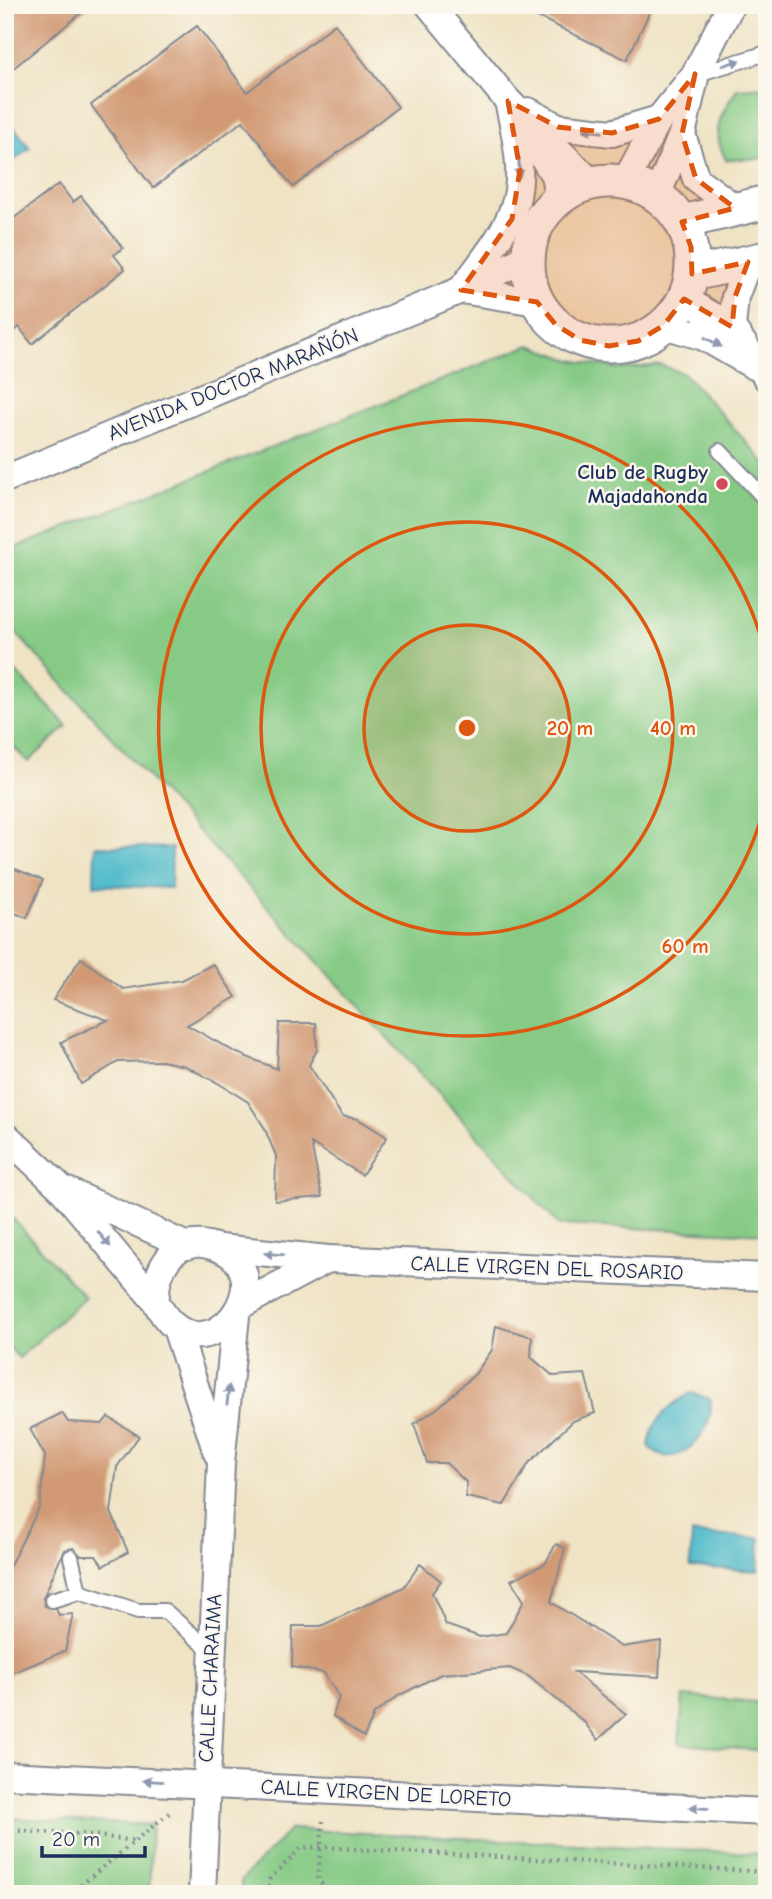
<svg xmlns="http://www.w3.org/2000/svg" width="772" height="1899" viewBox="0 0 772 1899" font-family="'Comic Neue',sans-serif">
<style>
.green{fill:#86ca85;stroke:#507c72;stroke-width:2}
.water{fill:#4fbaca;stroke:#357494;stroke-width:2}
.building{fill:#d19a75}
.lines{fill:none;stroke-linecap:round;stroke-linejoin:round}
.service-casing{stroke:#858991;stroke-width:18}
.minor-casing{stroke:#858991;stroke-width:30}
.tertiary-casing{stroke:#858991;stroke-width:37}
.path{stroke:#858991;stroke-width:4.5;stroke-dasharray:2 5;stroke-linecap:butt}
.service{stroke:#fff;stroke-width:14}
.minor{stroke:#fff;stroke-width:26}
.tertiary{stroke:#fff;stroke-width:33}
.oneway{fill:#8d97ae}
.marked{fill:#de5710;fill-opacity:0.2;stroke:#de5710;stroke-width:5;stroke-dasharray:14 9;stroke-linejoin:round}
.ring{fill:none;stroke:#de5710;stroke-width:3.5}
.poi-dot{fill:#d1495b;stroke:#fbf7ec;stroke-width:2.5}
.labels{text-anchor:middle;stroke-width:5;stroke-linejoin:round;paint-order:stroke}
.street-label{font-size:21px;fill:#1b2f5e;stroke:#fbf7ec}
.poi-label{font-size:21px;font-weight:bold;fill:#1b2f5e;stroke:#fbf7ec;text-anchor:end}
.centre{fill:#de5710;stroke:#fbf7ec;stroke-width:3.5}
.ring-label{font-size:21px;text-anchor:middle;font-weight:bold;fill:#de5710;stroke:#fbf7ec;stroke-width:5;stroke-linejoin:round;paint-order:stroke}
</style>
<rect width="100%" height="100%" fill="#fbf7ec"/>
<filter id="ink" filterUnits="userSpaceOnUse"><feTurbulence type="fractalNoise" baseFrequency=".0143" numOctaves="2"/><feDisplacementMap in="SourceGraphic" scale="14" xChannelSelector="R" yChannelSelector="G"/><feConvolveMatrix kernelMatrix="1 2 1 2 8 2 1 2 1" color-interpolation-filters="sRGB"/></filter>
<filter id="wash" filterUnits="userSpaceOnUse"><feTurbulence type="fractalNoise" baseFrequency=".00686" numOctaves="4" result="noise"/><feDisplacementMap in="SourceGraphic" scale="28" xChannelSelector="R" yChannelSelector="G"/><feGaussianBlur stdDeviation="1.57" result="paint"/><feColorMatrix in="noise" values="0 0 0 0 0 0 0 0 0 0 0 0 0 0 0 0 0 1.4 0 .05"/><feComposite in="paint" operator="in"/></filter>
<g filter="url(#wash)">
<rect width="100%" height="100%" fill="#efe3c4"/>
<!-- green -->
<g class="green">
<path d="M767,87v71l-41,2c-16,-31 -6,-44 11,-71z"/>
<polygon points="530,345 571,360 621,369 661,365 685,374 767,465 767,1234 559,1225 5,621 5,552"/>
<polygon points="5,660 67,726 28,762 5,738"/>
<polygon points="5,1210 85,1297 19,1358 5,1343"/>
<polygon points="683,1696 767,1703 767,1751 679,1744"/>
<polygon points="5,1818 152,1825 149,1894 5,1894"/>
<polygon points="290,1829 767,1854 767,1894 241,1894 241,1881"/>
</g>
<!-- water -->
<g class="water">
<polygon points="5,115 30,148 5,167"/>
<polygon points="95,846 172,848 171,888 94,885"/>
<path d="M692,1393l18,6c8,30 -35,78 -61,48 1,-25 21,-44 43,-54z"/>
<polygon points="692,1534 760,1538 758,1571 690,1567"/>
</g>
<g id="blocks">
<!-- building -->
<g class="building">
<polygon points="5,5 91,5 5,75"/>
<polygon points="513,5 653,5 627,60"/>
<polygon points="335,24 398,107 293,187 243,121 153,188 91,105 197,26 247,92"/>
<polygon points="59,184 73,202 81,196 123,248 114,255 125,269 32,344 19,327 5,339 5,225"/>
<polygon points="5,865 43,880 27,918 5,909"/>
<polygon points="81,958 123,989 182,980 213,964 236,997 187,1025 235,1052 277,1069 279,1023 316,1023 317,1050 309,1065 342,1116 358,1119 387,1137 362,1175 311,1143 322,1197 275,1201 276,1156 264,1127 248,1102 218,1083 185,1066 162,1061 118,1062 81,1084 61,1042 108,1020 53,1000"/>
<polygon points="496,1326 532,1337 531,1357 553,1376 585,1374 595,1413 573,1421 529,1463 504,1505 466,1497 466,1482 446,1463 427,1463 414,1424 439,1407 475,1374 492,1350"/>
<polygon points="62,1413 68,1422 102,1424 108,1417 139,1436 117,1467 111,1512 128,1552 103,1566 96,1556 81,1556 73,1548 64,1550 43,1598 45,1606 56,1609 59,1615 73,1614 65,1651 5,1676 5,1575 40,1506 45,1456 30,1429"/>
<polygon points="556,1544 565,1548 551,1602 622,1647 661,1641 659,1677 574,1672 626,1714 598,1740 584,1722 528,1676 510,1668 441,1674 398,1696 374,1714 364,1737 333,1716 339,1697 324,1673 292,1667 293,1626 321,1626 404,1587 420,1564 441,1581 432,1593 446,1625 480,1637 506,1633 524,1601 511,1580 545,1564"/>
</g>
</g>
</g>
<g filter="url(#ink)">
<use href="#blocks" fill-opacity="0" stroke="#858991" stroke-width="2"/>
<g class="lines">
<!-- service casing -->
<g class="service-casing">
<g id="service">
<polyline points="697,74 767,53"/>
<polyline points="720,451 767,501"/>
<polyline points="71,1557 79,1592"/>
<polyline points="52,1600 79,1592 138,1611 165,1611 211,1651"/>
</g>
</g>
<!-- minor casing -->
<g class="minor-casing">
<g id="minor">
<polyline points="429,5 508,101 592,183"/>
<polyline points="528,111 558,127 612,133 659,119"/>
<polyline points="682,134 696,179 735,208"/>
<polyline points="529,135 554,175 559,200"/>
<polyline points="625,182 659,119 695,74 731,5"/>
<polyline points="657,196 682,134 695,78"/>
<path d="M464,286c58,-76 66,-90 44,-185"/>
<polyline points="461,290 537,302"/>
<polyline points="684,299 732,327 767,378"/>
<polyline points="664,325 704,337 754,366"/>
<polyline points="732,327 735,297 748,262"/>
<polyline points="5,479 461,290 528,257"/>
<path d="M5,1135l55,52 96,115c48,93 141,-37 52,-57 -36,-8 -54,27 -52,57"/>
<polyline points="68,1191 187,1246"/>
<polyline points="220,1248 328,1259 767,1277"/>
<polyline points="243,1304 328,1259"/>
<polyline points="176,1328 217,1453"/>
<polyline points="5,1775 767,1812"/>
<polyline points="202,1894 221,1463 236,1316"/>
</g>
</g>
<!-- tertiary casing -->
<g class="tertiary-casing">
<g id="tertiary">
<circle cx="610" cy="263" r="82"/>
<polyline points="682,222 767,202"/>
<polyline points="692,274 767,258"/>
</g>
</g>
<!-- path -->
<g class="path">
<polyline points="323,1821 318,1879 330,1894"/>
<polyline points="5,1830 91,1835 134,1841"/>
<polyline points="70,1894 169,1813"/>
<polyline points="269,1894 270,1879 301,1848 320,1847 767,1872"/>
</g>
<!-- service -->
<use href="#service" class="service"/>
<!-- minor -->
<use href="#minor" class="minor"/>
<!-- tertiary -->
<use href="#tertiary" class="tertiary"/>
</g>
<!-- one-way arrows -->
<defs><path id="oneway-solid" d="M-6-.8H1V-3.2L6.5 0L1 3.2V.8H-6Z" transform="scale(1.75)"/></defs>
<g class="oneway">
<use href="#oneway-solid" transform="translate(731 63) rotate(-17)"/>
<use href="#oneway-solid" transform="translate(593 131) rotate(-173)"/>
<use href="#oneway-solid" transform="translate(519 168) rotate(90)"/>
<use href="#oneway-solid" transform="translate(713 342) rotate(29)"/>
<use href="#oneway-solid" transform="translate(104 1239) rotate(50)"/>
<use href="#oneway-solid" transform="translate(274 1254) rotate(-175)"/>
<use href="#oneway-solid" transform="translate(228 1395) rotate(-84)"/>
<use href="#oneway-solid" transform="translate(153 1781) rotate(-177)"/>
<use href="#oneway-solid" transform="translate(699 1808) rotate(-177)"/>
</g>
</g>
<!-- marked area -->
<path class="marked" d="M695,74l-13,60 14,45 39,29 -53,14 9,25 1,27 56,-12 -13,35 -3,30 -48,-28 -20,26 -26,16 -29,5 -29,-6 -24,-15 -19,-23 -76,-12 51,-71 8,-49 -12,-69 50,26 54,6 47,-14z"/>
<!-- distance rings -->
<circle cx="467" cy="728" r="103" fill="#de5710" fill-opacity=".12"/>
<g class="ring">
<circle cx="467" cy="728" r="103"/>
<circle cx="467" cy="728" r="206"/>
<path d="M766 800A308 308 0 1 1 766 656"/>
</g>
<!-- markers -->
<circle class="poi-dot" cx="722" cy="484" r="7"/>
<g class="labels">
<!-- street labels -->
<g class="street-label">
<text transform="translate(233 384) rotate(-22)" y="7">AVENIDA DOCTOR MARAÑÓN</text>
<text transform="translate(547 1268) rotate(2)" y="7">CALLE VIRGEN DEL ROSARIO</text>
<text transform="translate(210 1678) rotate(-87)" y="7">CALLE CHARAIMA</text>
<text transform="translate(386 1793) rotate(3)" y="7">CALLE VIRGEN DE LORETO</text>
</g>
<!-- poi labels -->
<g class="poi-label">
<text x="708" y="479">Club de Rugby<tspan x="708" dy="24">Majadahonda</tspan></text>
</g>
</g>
<circle cx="467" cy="728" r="10" class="centre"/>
<g class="ring-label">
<text x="570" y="735">20 m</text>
<text x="673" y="735">40 m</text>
<text x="685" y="953">60 m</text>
</g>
<!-- margin -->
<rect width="772" height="1899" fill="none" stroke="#fbf7ec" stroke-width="28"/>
<!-- scale -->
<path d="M42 1846v10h103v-10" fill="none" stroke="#1b2f5e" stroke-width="3.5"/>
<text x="52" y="1846" font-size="21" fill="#1b2f5e" stroke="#fbf7ec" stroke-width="5" paint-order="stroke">20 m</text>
</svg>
